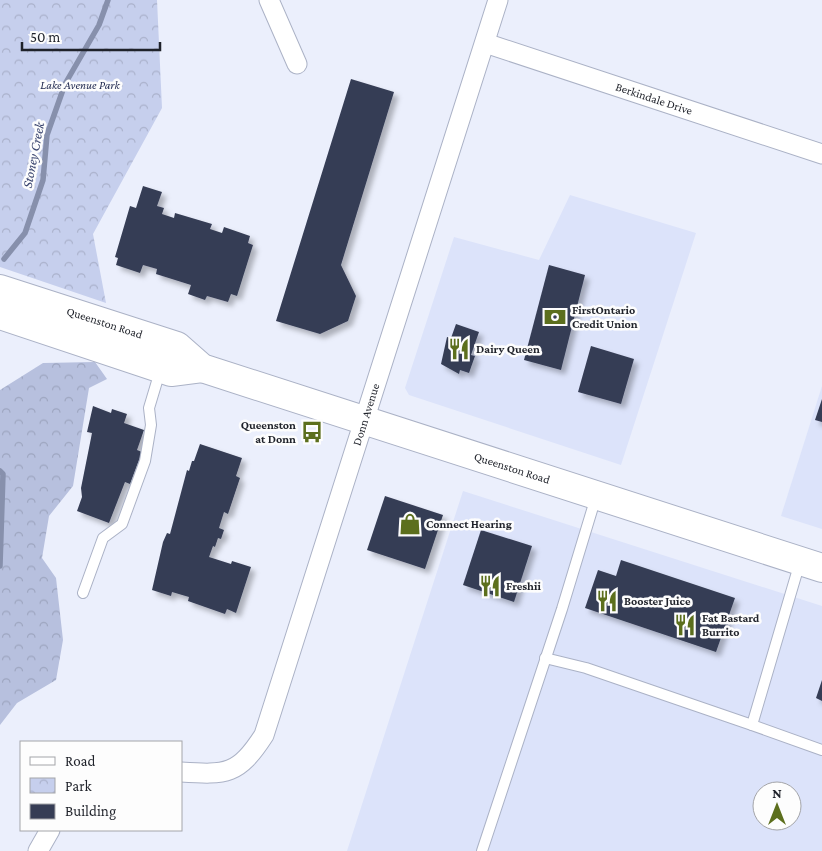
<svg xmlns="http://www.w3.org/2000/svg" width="822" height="851" viewBox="0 0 822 851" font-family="'Crimson Pro',serif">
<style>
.built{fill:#dce3fa;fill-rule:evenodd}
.forest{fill:url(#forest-crowns)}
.park{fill:url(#park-crowns)}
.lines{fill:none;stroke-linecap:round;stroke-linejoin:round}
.stream{stroke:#8790ac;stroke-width:5.5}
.building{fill:#363d55;filter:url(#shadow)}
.lane-casing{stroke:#abb2c6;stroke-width:12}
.street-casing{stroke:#abb2c6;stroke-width:21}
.primary-casing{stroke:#abb2c6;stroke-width:30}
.lane{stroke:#fff;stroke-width:10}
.street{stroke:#fff;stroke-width:19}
.primary{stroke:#fff;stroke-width:28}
.labels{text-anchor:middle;stroke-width:5;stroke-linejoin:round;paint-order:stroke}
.park-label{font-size:12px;font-style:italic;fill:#1f284f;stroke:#fdfdfd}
.street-label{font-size:12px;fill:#1f222a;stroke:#fdfdfd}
.poi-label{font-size:12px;font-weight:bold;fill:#1f222a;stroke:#fdfdfd;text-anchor:start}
.water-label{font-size:14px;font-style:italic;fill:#3b4670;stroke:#fdfdfd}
</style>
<defs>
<pattern id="forest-crowns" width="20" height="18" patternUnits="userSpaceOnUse" patternTransform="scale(1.25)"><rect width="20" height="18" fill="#b7c0de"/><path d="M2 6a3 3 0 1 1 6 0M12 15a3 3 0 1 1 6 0" fill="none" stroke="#9da5bf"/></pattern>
<pattern id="park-crowns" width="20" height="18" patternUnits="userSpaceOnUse" patternTransform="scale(1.25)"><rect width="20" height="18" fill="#c6cfed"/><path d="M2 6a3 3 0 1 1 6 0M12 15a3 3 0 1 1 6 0" fill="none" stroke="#aab1cb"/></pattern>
<filter id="shadow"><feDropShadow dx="4.5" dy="4.5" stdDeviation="2.5" flood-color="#0004"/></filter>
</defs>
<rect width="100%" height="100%" fill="#ebeffc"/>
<!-- built -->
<g class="built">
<polygon points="570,195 696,233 621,465 409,395 405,388 454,237 539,260"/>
<polygon points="822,386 822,529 781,516"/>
<path d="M463,491l359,115v245h-475zM762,791h30v30h-30z"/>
</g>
<!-- forest -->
<polygon class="forest" points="95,362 107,379 89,388 73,486 49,516 42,558 56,578 63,640 56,680 17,703 0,725 0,390 43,363"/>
<!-- park -->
<polygon class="park" points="0,0 157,0 162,108 93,234 106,303 0,267"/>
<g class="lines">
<!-- stream -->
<g class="stream">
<polyline points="4,259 25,233 43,180 47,135 65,84 99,25 108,0"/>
<polyline points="0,471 3,474 0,566"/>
</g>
</g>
<!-- building -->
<g class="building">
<polygon points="351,79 394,92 341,265 356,296 348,321 320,334 276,321"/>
<polygon points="143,186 162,192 157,206 164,208 162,214 174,218 175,213 212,224 210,229 222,233 224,227 250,236 248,243 253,245 237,296 231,294 228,302 207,296 205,300 188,294 191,285 156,274 157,269 143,265 140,273 116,265 118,258 115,257 130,206 136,208"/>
<polygon points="549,265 585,275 561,370 524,360"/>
<polygon points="456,324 479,332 471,355 475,356 469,373 460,370 459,374 441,364 447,337 451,338"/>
<polygon points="591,346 634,359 621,404 578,392"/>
<polygon points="822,399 822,422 815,420"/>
<polygon points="93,406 111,413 112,409 127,414 124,423 144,430 137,450 142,452 130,484 125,482 109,523 77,511 82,497 81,488 92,433 87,432"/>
<polygon points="200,444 242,458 236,476 240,478 228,514 224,512 219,528 224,530 221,539 218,538 215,547 213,546 209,557 231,564 232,561 251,567 236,613 227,609 225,614 188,601 189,597 172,592 171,596 152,590 163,542 167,533 170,534 187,470 189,471 192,461 194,461"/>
<polygon points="385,496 443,515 425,569 367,550"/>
<polygon points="481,530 532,546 514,602 463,585"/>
<polygon points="621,560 735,598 716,652 585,608 598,570 616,576"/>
<polygon points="822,680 822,701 816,698"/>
</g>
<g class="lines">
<!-- lane casing -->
<g class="lane-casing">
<g id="lane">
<polyline points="800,562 752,725 822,750"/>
<polyline points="83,593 103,538 122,524 145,461 151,425 149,408 161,368"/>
<polyline points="545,658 586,668 752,725"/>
<polyline points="482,851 562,609 596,497"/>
</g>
</g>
<!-- street casing -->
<g class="street-casing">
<g id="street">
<polyline points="269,0 297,64"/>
<path id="s1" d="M485,43l337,111"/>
<path id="s2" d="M181,772c46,3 57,3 83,-37l234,-735"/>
<polyline points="38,851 50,830"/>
</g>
</g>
<!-- primary casing -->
<g class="primary-casing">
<g id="primary">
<path id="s3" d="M0,289l177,57 25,22 620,200"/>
<polyline points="0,315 171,372 202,368"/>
</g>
</g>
<!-- lane -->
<use href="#lane" class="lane"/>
<!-- street -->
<use href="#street" class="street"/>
<!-- primary -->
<use href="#primary" class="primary"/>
</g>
<!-- icons -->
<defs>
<g id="bank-bare" transform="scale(1.725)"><path d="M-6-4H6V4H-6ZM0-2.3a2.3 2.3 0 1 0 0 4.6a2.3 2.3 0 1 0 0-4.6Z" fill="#5c6f1d" stroke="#fdfdfd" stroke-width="2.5" paint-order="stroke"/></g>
<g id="restaurant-bare" transform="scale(1.725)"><path d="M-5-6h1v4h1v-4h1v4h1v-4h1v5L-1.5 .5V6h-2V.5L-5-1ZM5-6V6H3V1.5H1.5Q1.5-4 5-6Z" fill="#5c6f1d" stroke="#fdfdfd" stroke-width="2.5" paint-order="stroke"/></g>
<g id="bus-bare" transform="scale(1.725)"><path d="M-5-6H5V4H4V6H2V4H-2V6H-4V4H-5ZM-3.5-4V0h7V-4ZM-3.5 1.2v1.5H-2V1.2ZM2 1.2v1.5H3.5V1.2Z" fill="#5c6f1d" stroke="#fdfdfd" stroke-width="2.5" paint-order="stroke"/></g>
<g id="shop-bare" transform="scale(1.725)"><path d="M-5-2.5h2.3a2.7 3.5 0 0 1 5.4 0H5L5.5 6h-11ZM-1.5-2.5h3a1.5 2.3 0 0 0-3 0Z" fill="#5c6f1d" stroke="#fdfdfd" stroke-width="2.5" paint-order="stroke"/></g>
</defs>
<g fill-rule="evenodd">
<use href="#bank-bare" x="555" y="317"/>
<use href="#restaurant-bare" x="459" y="349"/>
<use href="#bus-bare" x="312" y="432"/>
<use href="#shop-bare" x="410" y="524"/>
<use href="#restaurant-bare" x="490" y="586"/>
<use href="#restaurant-bare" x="607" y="601"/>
<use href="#restaurant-bare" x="685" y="625"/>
</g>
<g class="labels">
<!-- park labels -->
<g class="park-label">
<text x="80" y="89">Lake Avenue Park</text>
</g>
<!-- street labels -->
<g class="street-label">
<text dy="4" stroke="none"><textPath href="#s1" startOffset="178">Berkindale Drive</textPath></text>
<text dy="4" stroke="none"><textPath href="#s3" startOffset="110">Queenston Road</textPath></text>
<text dy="4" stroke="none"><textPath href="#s2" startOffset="435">Donn Avenue</textPath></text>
<text dy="4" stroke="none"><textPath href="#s3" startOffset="545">Queenston Road</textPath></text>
</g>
<!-- poi labels -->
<g class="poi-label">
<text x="572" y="314">FirstOntario<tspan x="572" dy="14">Credit Union</tspan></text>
<text x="476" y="353">Dairy Queen</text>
<text x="296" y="429" text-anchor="end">Queenston<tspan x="296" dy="14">at Donn</tspan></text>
<text x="426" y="528">Connect Hearing</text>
<text x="506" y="590">Freshii</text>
<text x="624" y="605">Booster Juice</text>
<text x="702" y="622">Fat Bastard<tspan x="702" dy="14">Burrito</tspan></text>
</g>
<!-- water labels -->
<g class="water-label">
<text transform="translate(33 155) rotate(-79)" y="5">Stoney Creek</text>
</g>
</g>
<!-- legend -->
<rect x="20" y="741" width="162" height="90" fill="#fdfdfd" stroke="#a4a5a9"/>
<rect x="30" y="757" width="25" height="8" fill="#ffffff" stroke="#a4a5a9"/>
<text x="65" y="766" font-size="15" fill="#1f222a">Road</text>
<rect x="30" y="778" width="25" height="15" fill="url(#park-crowns)" stroke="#a4a5a9"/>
<text x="65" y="791" font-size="15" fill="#1f222a">Park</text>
<rect x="30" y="804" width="25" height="15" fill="#363d55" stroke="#a4a5a9"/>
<text x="65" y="816" font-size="15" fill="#1f222a">Building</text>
<!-- north arrow -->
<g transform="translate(777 806)"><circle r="24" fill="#fdfdfd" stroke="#a4a5a9"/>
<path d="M0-4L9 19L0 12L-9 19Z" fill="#5c6f1d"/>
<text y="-8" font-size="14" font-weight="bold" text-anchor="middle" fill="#1f222a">N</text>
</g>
<!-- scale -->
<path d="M22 42v8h138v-8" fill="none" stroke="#1f222a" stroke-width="2.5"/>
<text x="30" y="42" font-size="15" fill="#1f222a" stroke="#fdfdfd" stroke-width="4" paint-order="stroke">50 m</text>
</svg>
